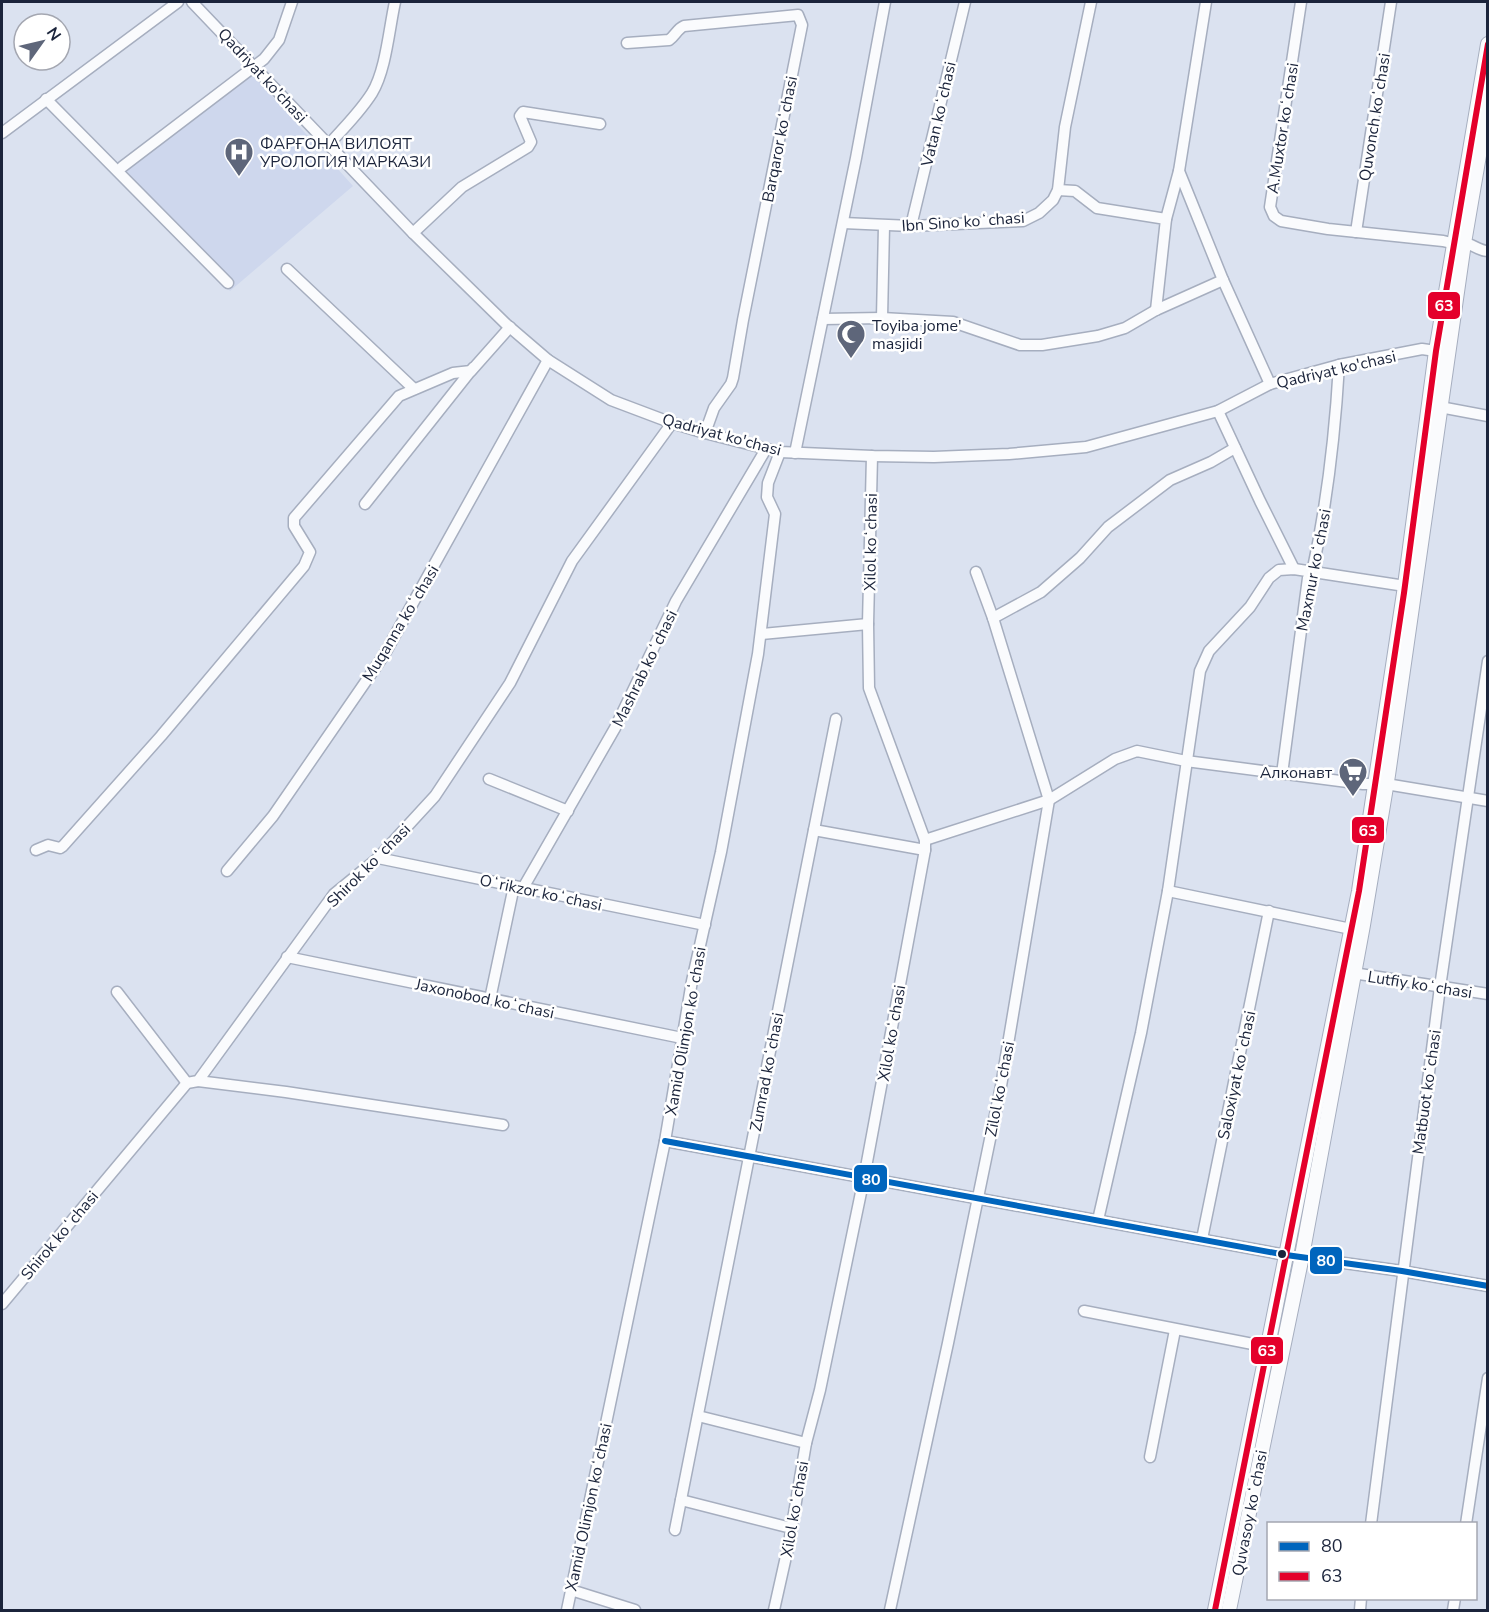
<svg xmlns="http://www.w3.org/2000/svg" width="1489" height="1612" viewBox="0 0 1489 1612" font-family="'Nunito Sans',sans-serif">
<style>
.built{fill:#ced7ed}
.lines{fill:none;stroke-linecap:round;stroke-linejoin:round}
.minor-casing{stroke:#a6aebf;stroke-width:13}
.major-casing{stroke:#a6aebf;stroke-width:16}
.minor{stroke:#fafbfd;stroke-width:10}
.major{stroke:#fafbfd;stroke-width:14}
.bus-1-casing{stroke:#fff;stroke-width:10}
.bus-2-casing{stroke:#fff;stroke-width:10}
.bus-1{stroke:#0065bd;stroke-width:6}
.bus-2{stroke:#e4002b;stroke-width:6}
.bus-dot{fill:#1b243b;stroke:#fff;stroke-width:2}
.labels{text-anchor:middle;stroke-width:5;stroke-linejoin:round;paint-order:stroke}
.street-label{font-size:16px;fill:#1b243b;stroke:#fff}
.poi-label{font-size:16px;fill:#1b243b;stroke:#fff;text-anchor:start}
.line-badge{stroke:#fff;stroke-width:2}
.badge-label{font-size:16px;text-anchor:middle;font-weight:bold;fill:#fff}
</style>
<rect width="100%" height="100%" fill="#dbe2f0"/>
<!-- built -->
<polygon class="built" points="251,72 314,143 308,149 319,162 321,164 328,158 353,186 230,291 124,168"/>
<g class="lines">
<!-- minor casing -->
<g class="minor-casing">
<g id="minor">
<polyline points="192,2 413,233 506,324 548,360 611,400 672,423 705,433 780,452 872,456 934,457 1009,454 1086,447 1218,411 1270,384 1339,365 1422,349 1436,351"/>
<polyline points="1206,2 1179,171 1223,280 1270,384"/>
<path d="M1301,2l-31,205 4,9 7,5 47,8 115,12c10,3 11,1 20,2 9,0 15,8 25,8"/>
<path d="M627,43l42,-3c6,-4 8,-11 15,-14l114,-11 4,10 -59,295 -10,58 -2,6 -17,24 -9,25"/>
<polyline points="46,99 228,283"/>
<polyline points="2,133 178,2"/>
<path d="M329,144c15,-16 31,-32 43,-51 14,-23 17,-64 23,-91"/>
<polyline points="122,167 264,59 279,40 292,2"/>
<polyline points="1058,190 1075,191 1097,208 1166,219 1156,310"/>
<polyline points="1166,219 1179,171"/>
<polyline points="843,223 911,226 1023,221 1039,213 1053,200 1058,190 1065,127 1091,2"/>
<polyline points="911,226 965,2"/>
<polyline points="1356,232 1391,2"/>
<polyline points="413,233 462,187 528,147 531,142 520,116 523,112 600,124"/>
<polyline points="287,269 414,389"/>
<polyline points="882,318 884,226"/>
<polyline points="823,319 882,318 953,322 1020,345 1042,345 1098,336 1125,328 1156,310 1223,280"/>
<polyline points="1440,407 1488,416"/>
<polyline points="1218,411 1260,501 1294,569"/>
<polyline points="795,453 856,158 885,2"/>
<polyline points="365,504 473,368"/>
<polyline points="993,618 1041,592 1080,558 1108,527 1170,480 1211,462 1235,448"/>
<polyline points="761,634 868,624"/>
<path d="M1282,774l26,-196 4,-5c15,-69 23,-138 27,-208"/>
<polyline points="489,779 568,811"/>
<polyline points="814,830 925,850"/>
<polyline points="925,840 1049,800 1115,759 1137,751 1186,761 1363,784 1386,784 1488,801"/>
<polyline points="36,850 48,845 60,848 63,846 161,736 304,566 310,552 294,526 294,518 399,396 453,373 471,371 510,327"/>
<polyline points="378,858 705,925"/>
<polyline points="227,871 273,816 384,655 548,360"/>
<polyline points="523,888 615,728 676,601 766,449"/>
<polyline points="1168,891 1351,929"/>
<polyline points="287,957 682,1038"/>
<polyline points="1353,973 1488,994"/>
<polyline points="117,992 187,1083"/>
<polyline points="490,999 514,886"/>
<polyline points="198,1081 286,1092 503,1125"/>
<polyline points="665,1141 1286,1255 1402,1271 1488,1286"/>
<polyline points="1098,1220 1141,1033 1168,891 1200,671 1209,651 1250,607 1269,578 1279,570 1294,569 1405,586"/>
<polyline points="1202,1239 1269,911"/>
<polyline points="2,1304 187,1083 198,1081 334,894 378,858 435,796 510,683 572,561 672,423"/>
<polyline points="1084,1311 1268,1347"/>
<polyline points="698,1416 806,1443"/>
<polyline points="1150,1457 1175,1330"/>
<polyline points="681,1500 791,1528"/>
<polyline points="1371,1524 1440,987 1488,661"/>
<polyline points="1466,1524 1488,1378"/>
<polyline points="675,1530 836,719"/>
<polyline points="571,1590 635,1610"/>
<polyline points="567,1610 665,1141 692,981 721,852 758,654 775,514 767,497 768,483 780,452"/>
<polyline points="774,1610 789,1543 806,1443 820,1390 864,1178 925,850 925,840 869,688 868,624 872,456"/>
<polyline points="890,1610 948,1343 1001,1086 1049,800 993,618 976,572"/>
<polyline points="1360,1610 1361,1598"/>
<polyline points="1453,1610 1455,1598"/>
</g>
</g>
<!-- major casing -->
<g class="major-casing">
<g id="major">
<polyline points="1215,1610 1359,891 1404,593 1436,351 1488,44"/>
<polyline points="1229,1610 1302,1256 1363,925 1388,775 1464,243 1488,103"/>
</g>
</g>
<!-- minor -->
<use href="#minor" class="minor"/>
<!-- major -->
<use href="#major" class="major"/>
<!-- bus-1 casing -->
<g class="bus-1-casing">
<polyline id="bus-1" points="665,1141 1286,1255 1402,1271 1488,1286"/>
</g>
<!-- bus-2 casing -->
<g class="bus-2-casing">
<polyline id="bus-2" points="1215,1610 1359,891 1404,593 1436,351 1488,44"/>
</g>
<!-- bus-1 -->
<use href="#bus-1" class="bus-1"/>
<!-- bus-2 -->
<use href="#bus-2" class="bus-2"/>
</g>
<!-- icons -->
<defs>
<g id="hospital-pin" transform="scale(1.5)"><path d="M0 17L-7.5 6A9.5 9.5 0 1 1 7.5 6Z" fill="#5e667a" stroke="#fff"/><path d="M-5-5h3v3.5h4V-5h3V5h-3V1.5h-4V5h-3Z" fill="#fff"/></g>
<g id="mosque-pin" transform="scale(1.5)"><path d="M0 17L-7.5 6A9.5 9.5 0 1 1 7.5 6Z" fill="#5e667a" stroke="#fff"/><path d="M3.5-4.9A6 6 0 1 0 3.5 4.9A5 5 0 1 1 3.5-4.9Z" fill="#fff"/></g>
<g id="supermarket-pin" transform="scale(1.5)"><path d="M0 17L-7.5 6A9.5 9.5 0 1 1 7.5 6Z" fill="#5e667a" stroke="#fff"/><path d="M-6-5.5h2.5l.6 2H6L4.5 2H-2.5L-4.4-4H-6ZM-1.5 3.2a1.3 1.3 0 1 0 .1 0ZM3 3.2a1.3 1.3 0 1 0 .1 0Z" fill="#fff"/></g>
</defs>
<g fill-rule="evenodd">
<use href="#hospital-pin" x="239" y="152"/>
<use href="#mosque-pin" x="851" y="334"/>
<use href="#supermarket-pin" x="1353" y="772"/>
</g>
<!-- markers -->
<circle class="bus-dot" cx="1282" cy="1254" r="5"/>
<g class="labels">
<!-- street labels -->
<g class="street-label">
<text transform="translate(263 75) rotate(47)" y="6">Qadriyat ko'chasi</text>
<text transform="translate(938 114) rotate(-77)" y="6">Vatan koʻchasi</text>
<text transform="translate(1374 117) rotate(-81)" y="6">Quvonch koʻchasi</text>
<text transform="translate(1282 128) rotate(-81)" y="6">A.Muxtor koʻchasi</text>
<text transform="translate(779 139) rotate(-79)" y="6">Barqaror koʻchasi</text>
<text transform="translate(963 221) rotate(-4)" y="6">Ibn Sino koʻchasi</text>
<text transform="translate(1336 369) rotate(-13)" y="6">Qadriyat ko'chasi</text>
<text transform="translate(722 434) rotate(15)" y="6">Qadriyat ko'chasi</text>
<text transform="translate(870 542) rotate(-89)" y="6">Xilol koʻchasi</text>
<text transform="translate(1313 570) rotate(-79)" y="6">Maxmur koʻchasi</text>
<text transform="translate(400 623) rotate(-59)" y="6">Muqanna koʻchasi</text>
<text transform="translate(644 668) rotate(-64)" y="6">Mashrab koʻchasi</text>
<text transform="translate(368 865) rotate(-45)" y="6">Shirok koʻchasi</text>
<text transform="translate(541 892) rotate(12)" y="6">Oʻrikzor koʻchasi</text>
<text transform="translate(1420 984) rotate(9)" y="6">Lutfiy koʻchasi</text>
<text transform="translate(485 998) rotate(12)" y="6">Jaxonobod koʻchasi</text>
<text transform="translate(685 1031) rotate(-80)" y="6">Xamid Olimjon koʻchasi</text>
<text transform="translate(891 1033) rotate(-80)" y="6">Xilol koʻchasi</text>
<text transform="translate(766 1072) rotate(-79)" y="6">Zumrad koʻchasi</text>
<text transform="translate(1236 1075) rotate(-78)" y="6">Saloxiyat koʻchasi</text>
<text transform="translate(999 1089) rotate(-79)" y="6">Zilol koʻchasi</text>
<text transform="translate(1426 1092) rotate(-82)" y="6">Matbuot koʻchasi</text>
<text transform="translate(59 1235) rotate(-50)" y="6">Shirok koʻchasi</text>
<text transform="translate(588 1507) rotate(-78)" y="6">Xamid Olimjon koʻchasi</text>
<text transform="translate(794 1509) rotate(-80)" y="6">Xilol koʻchasi</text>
<text transform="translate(1249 1513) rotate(-79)" y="6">Quvasoy koʻchasi</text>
</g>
<!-- poi labels -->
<g class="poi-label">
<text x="260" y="149">ФАРҒОНА ВИЛОЯТ<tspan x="260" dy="18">УРОЛОГИЯ МАРКАЗИ</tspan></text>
<text x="872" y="331">Toyiba jome'<tspan x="872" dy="18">masjidi</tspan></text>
<text x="1332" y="778" text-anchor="end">Алконавт</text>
</g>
</g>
<g class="line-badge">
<rect x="1427" y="291" width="34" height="29" rx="6" fill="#e4002b"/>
<rect x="1351" y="816" width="34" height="28" rx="6" fill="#e4002b"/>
<rect x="853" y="1164" width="35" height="29" rx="6" fill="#0065bd"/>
<rect x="1309" y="1246" width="34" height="29" rx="6" fill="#0065bd"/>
<rect x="1250" y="1336" width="34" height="29" rx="6" fill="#e4002b"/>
</g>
<g class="badge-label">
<text x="1444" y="311">63</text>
<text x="1368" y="836">63</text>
<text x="871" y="1185">80</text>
<text x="1326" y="1266">80</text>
<text x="1267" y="1356">63</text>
</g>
<!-- border -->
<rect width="1489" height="1612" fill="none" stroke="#1b243b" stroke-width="6"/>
<!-- legend -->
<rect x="1267" y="1522" width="210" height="78" fill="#ffffff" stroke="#a4a7b1" stroke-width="1.5"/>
<rect x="1279" y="1542" width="30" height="9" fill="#0065bd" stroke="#a4a7b1" stroke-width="1.5"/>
<text x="1321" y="1552" font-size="18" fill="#1b243b">80</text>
<rect x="1279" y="1572" width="30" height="9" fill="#e4002b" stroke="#a4a7b1" stroke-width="1.5"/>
<text x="1321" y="1582" font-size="18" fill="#1b243b">63</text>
<!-- north arrow -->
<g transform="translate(42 42) rotate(56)"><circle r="28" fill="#ffffff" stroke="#a4a7b1" stroke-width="1.5"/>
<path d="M0-4.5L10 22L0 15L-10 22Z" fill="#5e667a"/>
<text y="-9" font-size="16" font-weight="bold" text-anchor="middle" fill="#1b243b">N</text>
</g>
</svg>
